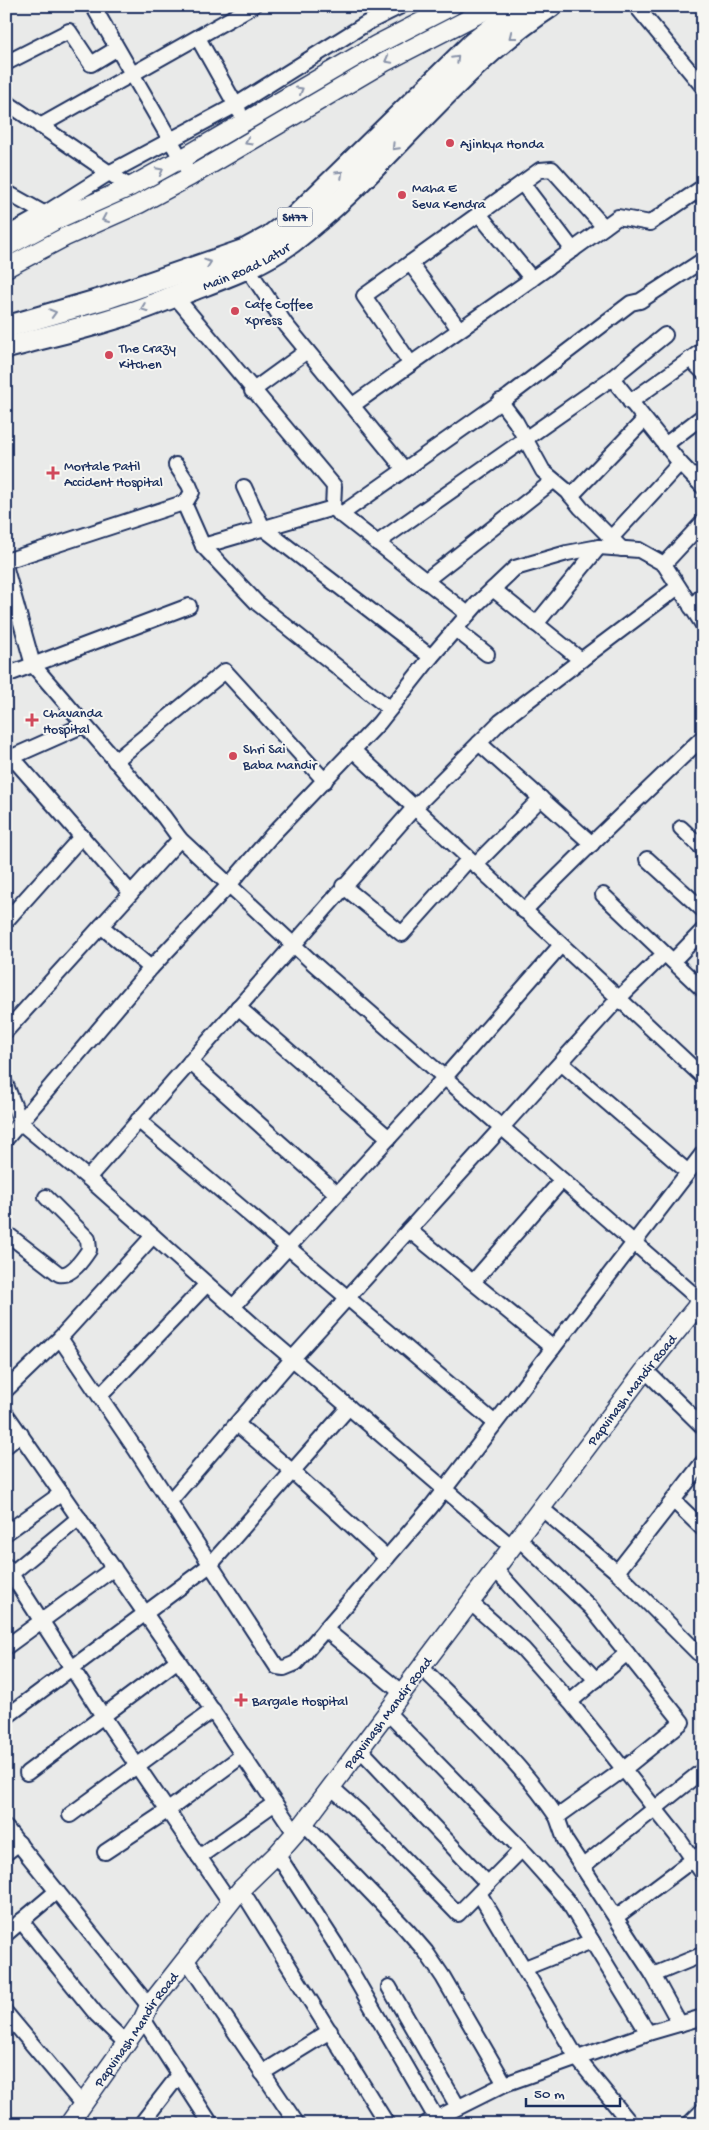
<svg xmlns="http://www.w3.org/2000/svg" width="709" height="2130" viewBox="0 0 709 2130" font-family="'Gochi Hand',sans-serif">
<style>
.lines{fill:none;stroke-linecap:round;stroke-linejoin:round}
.minor-casing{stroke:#1b2f5e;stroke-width:18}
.tertiary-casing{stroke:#1b2f5e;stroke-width:21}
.primary-casing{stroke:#1b2f5e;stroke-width:25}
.minor{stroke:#f6f6f2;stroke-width:14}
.tertiary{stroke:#f6f6f2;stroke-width:18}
.primary{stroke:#f6f6f2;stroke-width:21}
.oneway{stroke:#8892a8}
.poi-dot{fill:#d1495b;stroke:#f6f6f2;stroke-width:2}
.labels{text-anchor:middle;stroke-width:4;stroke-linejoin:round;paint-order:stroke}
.shield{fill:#f6f6f2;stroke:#5d6b8a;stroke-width:1}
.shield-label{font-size:12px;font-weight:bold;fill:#1b2f5e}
.poi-label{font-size:14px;fill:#1b2f5e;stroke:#f6f6f2;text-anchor:start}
.street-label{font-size:14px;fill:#1b2f5e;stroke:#f6f6f2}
</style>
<rect width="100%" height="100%" fill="#e9eae9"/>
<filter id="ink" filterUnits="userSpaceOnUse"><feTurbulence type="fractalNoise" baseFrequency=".02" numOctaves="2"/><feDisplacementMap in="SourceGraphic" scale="10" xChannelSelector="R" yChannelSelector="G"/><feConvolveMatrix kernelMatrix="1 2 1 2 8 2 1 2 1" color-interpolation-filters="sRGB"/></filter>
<g filter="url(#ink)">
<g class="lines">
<!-- minor casing -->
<g class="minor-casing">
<g id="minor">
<polyline points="93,6 191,176"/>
<polyline points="636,6 703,87"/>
<polyline points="198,38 239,111"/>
<polyline points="6,63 69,31 91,64 116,49"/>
<polyline points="6,102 130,187"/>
<polyline points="40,126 253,6"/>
<polyline points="522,183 540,170 552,169 604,227"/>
<polyline points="6,192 49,216"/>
<polyline points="479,214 532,279"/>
<polyline points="6,235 44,214 109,173 236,105 367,23 401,6"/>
<polyline points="410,263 459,329"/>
<polyline points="248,269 286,325 404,469"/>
<polyline points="175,296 334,486 333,508 468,614"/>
<polyline points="690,359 703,372"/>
<polyline points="411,364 364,296 522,183 573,250"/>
<polyline points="612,378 680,463 703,487"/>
<polyline points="252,391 307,351"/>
<polyline points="500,401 516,422 543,471 568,492 581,508 622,549"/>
<polyline points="630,402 703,350"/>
<path d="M353,405c88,-63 178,-124 265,-188l32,6 53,-36"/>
<polyline points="665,445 703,416"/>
<polyline points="244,487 263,528 431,657"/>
<polyline points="571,496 644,420"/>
<polyline points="184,503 203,546 333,508"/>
<polyline points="340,515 509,396 631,303 640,301 703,260"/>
<polyline points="611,538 680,463"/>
<polyline points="377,543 612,378 665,335"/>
<polyline points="203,546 257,603 390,709"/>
<polyline points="6,561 186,502 192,492 189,485 176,465"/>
<polyline points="664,564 703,522"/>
<polyline points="6,569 33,665 164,817 180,839 313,963 701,1301"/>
<polyline points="425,581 553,481"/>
<polyline points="493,589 581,660 678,587"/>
<polyline points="691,607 703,595"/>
<polyline points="536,624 599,547"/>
<polyline points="455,629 487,654"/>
<polyline points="6,675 189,606"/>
<polyline points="479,743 592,844"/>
<polyline points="354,751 703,1077"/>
<polyline points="12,757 84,725"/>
<polyline points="6,760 12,757 131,893"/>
<polyline points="115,761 225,671 325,781"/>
<polyline points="681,828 703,849"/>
<polyline points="647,859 703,910"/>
<polyline points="475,865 541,798"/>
<polyline points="343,886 402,934 469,859"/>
<polyline points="603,895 703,990"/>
<path d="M524,911c58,-60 119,-116 179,-174"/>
<polyline points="6,921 82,836"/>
<polyline points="101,926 151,968"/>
<polyline points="673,961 703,930"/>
<polyline points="238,1007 389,1138"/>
<polyline points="6,1031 180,839"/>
<polyline points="190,1062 337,1194"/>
<polyline points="561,1063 688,1172"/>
<polyline points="6,1085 21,1123 88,1178 414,808 500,722 581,660"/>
<polyline points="138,1120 495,1423"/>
<polyline points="6,1139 151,968 229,885 272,835 379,723 431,657 478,603 515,568 567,553 599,547 639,550 664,564 703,625"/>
<polyline points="88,1178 260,1331 512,1547"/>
<polyline points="409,1230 553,1348"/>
<path d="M6,1233l53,41c12,3 24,-15 30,-24l-1,-11 -42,-42"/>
<polyline points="473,1282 562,1180"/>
<polyline points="233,1307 445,1077 561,945"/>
<polyline points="60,1338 136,1450 277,1667 284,1668 296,1663 430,1508 703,1153"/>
<polyline points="645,1370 703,1427"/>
<polyline points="6,1390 60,1338 153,1236"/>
<polyline points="100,1396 207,1284"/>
<polyline points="6,1414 200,1692 295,1833"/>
<polyline points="237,1424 293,1472 387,1558"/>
<polyline points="6,1446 21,1434"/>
<polyline points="703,1462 617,1572 698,1653 703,1649"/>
<polyline points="673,1500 703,1529"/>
<polyline points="170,1501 293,1358 619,998 664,954"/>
<polyline points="541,1508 617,1572"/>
<polyline points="6,1533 62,1493"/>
<polyline points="6,1566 103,1716 230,1902"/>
<polyline points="495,1569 596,1680"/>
<polyline points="6,1578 79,1518"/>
<polyline points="470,1602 523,1649 570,1702 676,1835 703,1874"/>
<polyline points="325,1629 402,1693"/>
<polyline points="6,1647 114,1568"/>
<path d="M421,1667c48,47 98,94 136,150l67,-48 58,-47 -91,-114 -73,-70"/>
<polyline points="570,1702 627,1653"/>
<polyline points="387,1712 526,1854 567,1900 648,2033"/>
<polyline points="6,1717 210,1565 349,1407"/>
<polyline points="359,1748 488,1884"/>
<polyline points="27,1773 178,1660"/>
<polyline points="331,1787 360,1813 458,1914 521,1850"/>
<polyline points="70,1815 213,1710"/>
<polyline points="557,1817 565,1840 653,1975 680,2024"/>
<polyline points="304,1823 407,1930 426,1952 443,1977 505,2084"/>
<polyline points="6,1828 149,2006"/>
<polyline points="105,1852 167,1811 243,1755"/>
<polyline points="6,1853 19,1843"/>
<polyline points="277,1854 336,1945 436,2118"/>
<polyline points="199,1857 275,1803"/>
<polyline points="582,1867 703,1770"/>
<polyline points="241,1889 387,2124"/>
<polyline points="479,1893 577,2058 631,2124"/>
<polyline points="616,1917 703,1852"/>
<polyline points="21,1921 97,2015 126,2043"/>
<polyline points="6,1934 57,1891"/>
<polyline points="186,1959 297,2124"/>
<polyline points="525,1968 592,1941"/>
<polyline points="653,1975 699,1956 703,1961"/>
<polyline points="389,1987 458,2107"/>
<polyline points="6,2013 82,2104"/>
<polyline points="143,2019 211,2124"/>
<polyline points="262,2073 330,2031"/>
<polyline points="141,2124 179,2075"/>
<polyline points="425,2124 505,2084 648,2033 703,2017"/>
<polyline points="689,2124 703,2110"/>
</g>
</g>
<!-- tertiary casing -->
<g class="tertiary-casing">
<g id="tertiary">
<polyline points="6,247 56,220 130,187 181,159 376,45 452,6"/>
<polyline points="6,268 65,237 139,204 191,176 385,62 494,6"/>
<path id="s1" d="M69,2124l74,-105 6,-13 92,-117 36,-35 27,-31 341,-453 58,-71"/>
</g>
</g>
<!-- primary casing -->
<g class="primary-casing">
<g id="primary">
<polyline points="6,327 106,298 245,250 269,237 293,219 473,43 521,6"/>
<path id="s2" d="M6,348c38,-11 76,-19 113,-31 25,-8 50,-19 75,-28 34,-13 68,-25 98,-47 93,-71 160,-172 259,-236"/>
</g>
</g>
<!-- minor -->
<use href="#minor" class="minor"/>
<!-- tertiary -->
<use href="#tertiary" class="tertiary"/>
<!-- primary -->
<use href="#primary" class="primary"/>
</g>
<!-- one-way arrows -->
<defs><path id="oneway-chevron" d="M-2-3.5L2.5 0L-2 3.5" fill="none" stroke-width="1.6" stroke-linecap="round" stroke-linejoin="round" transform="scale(1.25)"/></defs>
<g class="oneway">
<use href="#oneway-chevron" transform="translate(512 36) rotate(142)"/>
<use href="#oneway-chevron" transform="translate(456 59) rotate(-45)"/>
<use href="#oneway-chevron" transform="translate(388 60) rotate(152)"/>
<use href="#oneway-chevron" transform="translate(300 90) rotate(-30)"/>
<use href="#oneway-chevron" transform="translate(248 142) rotate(150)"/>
<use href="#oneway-chevron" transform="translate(395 147) rotate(134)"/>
<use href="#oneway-chevron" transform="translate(160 171) rotate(-28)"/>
<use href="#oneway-chevron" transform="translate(340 174) rotate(-44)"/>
<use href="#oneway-chevron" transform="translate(105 219) rotate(156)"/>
<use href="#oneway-chevron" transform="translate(208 263) rotate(-19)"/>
<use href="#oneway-chevron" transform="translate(144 308) rotate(159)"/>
<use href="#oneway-chevron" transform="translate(53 313) rotate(-16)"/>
</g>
</g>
<!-- markers -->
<g class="poi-dot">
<circle cx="450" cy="143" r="5"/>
<circle cx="402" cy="195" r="5"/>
<circle cx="235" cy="311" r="5"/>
<circle cx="109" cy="355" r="5"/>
<path d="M50.5 465.5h5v5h5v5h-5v5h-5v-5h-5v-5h5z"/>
<path d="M29.5 712.5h5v5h5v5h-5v5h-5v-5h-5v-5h5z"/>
<circle cx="233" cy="756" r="5"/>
<path d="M238.5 1692.5h5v5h5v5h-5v5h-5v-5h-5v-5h5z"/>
</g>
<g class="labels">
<!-- shield labels -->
<rect class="shield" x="277.5" y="207.5" width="35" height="19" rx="4"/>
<g class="shield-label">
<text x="295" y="221">SH77</text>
</g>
<!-- poi labels -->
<g class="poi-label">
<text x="460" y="148">Ajinkya Honda</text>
<text x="412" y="192">Maha E<tspan x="412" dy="16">Seva Kendra</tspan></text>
<text x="245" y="308">Cafe Coffee<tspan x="245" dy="16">Xpress</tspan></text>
<text x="119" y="352">The Crazy<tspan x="119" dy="16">Kitchen</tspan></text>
<text x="64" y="470">Mortale Patil<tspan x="64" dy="16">Accident Hospital</tspan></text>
<text x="43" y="717">Chavanda<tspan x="43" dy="16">Hospital</tspan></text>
<text x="243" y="753">Shri Sai<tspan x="243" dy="16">Baba Mandir</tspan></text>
<text x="252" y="1705">Bargale Hospital</text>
</g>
<!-- street labels -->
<g class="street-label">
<text dy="5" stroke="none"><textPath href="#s2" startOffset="254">Main Road Latur</textPath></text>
<text dy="5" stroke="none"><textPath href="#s1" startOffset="926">Papvinash Mandir Road</textPath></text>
<text dy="5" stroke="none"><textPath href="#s1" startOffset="521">Papvinash Mandir Road</textPath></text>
<text dy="5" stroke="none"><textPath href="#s1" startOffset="116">Papvinash Mandir Road</textPath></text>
</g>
</g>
<!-- margin -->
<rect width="709" height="2130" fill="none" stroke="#f6f6f2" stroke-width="25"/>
<rect x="12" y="12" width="684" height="2105" fill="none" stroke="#1b2f5e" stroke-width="2" filter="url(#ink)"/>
<!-- scale -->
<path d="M526 2098v8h94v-8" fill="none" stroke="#1b2f5e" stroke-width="2.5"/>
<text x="534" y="2098" font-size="15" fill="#1b2f5e" stroke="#f6f6f2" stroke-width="4" paint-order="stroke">50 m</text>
</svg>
